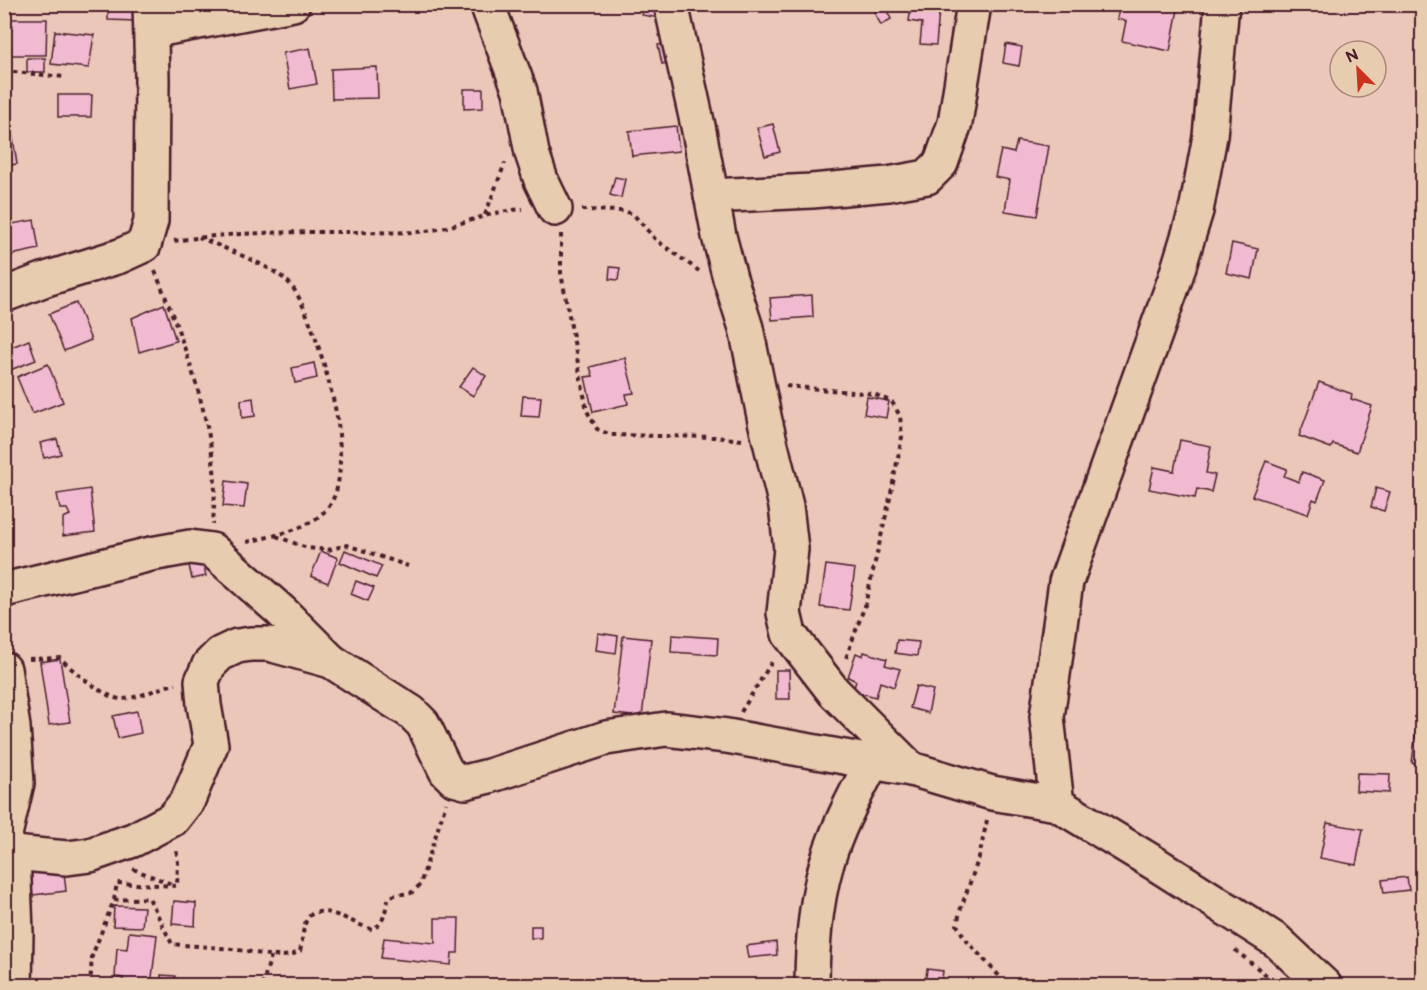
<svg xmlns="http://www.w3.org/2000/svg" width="1427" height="990" viewBox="0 0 1427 990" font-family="'Balsamiq Sans',sans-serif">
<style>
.building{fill:#f1bad1;stroke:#4a1f2b;stroke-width:1.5}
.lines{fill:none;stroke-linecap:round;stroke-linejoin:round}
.minor-casing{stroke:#4a1f2b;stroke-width:38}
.path{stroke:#4a1f2b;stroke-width:4;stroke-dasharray:4.5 4.5;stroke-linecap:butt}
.minor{stroke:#e8ccaf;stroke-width:33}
</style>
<rect width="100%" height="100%" fill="#ebc7b9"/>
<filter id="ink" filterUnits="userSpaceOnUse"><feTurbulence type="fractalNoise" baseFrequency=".0167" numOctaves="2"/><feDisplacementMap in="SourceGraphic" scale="12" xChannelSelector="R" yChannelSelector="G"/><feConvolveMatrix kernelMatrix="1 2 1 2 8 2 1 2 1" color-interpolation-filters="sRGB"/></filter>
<g filter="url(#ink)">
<!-- building -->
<g class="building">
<polygon points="644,4 662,4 659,18 642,15"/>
<polygon points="1120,4 1179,4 1170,51 1122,41 1126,21 1117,19"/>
<polygon points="108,5 137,6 136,21 108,20"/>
<polygon points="885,7 891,19 881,25 874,12"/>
<polygon points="911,7 939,11 936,45 920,44 922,23 909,21"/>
<polygon points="4,19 47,19 46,55 4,55"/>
<polygon points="55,31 94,35 89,68 51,64"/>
<polygon points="675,41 679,60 662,64 658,45"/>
<polygon points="1006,44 1022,47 1019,66 1003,63"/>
<polygon points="310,48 317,84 290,89 283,53"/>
<rect x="27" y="58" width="18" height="14"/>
<polygon points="377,67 378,98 332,99 331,69"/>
<polygon points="464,89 483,89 483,108 464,109"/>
<polygon points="58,95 92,95 91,117 58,117"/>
<polygon points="10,119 17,164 4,166 4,120"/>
<polygon points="773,124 780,152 765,156 757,128"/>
<polygon points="676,126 679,151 632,156 629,131"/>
<polygon points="1017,141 1049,146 1037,216 1005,211 1010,180 995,177 1001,150 1014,153"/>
<polygon points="615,177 625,179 621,198 610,195"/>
<polygon points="34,220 39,249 11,255 6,225"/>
<polygon points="1232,243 1258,249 1252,279 1226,273"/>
<polygon points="610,267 620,268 618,280 609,279"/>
<polygon points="812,295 813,317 772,320 770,298"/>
<polygon points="76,303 91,340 64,351 49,314"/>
<polygon points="164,304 176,341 139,352 132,318"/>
<polygon points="29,340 36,360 10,370 4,355 4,350"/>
<polygon points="625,358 634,393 626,394 628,404 593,412 585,377 593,376 590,367"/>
<polygon points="314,363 317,378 295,383 292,368"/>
<polygon points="48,364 63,402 32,414 17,377"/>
<polygon points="473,367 486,376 473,396 459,387"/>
<polygon points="1319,382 1352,394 1351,399 1372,406 1357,452 1333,444 1331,448 1299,436"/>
<polygon points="523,396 541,397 539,417 521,416"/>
<polygon points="867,397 889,401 886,418 864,414"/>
<polygon points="253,398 255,416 242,418 241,400"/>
<polygon points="57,439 61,454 44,458 40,443"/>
<polygon points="1180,440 1211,446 1206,473 1215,475 1211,492 1197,489 1195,498 1149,489 1154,467 1174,471"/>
<polygon points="1266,461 1287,469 1284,476 1299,482 1302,472 1325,480 1317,501 1313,499 1308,514 1252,496"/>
<polygon points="226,481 247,484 244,508 223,506"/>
<polygon points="1376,488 1390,492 1384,511 1371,507"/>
<polygon points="90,489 95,532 63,536 63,518 70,515 67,509 60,509 57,494"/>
<polygon points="200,549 206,576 192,579 186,552"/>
<polygon points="345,550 382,566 376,578 340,562"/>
<polygon points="321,551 338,558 328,583 311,576"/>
<polygon points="826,565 855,569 849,610 820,607"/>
<polygon points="356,581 374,588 368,601 351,594"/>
<polygon points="598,633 618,636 616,653 596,650"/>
<polygon points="672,635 718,638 717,655 671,652"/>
<polygon points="623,636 651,639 642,717 614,714"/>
<polygon points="897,640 919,642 917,656 895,653"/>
<polygon points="864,652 887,659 885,665 900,669 894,687 880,682 876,697 853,691 856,681 848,677 856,653 863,656"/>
<polygon points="60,659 70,722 49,725 40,662"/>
<polygon points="776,670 789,670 790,699 776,699"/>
<polygon points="916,686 933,690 928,713 910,708"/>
<polygon points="137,711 141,733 118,738 113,716"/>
<polygon points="1417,722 1422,723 1422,764 1412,763"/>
<polygon points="1357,773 1390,774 1389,793 1356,791"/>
<polygon points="1327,823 1363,829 1356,865 1320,858"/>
<polygon points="63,864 66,891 25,896 22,869"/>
<polygon points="1407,877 1409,890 1384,893 1382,880"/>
<polygon points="174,901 196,903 195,926 172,924"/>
<polygon points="114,906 144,907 142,927 113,926"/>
<polygon points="435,918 459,918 458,953 452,953 451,965 381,958 384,938 435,943"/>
<rect x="531" y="926" width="10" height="12"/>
<polygon points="129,932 157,935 151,986 122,986 123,978 115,977 117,948 127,949"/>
<polygon points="776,942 777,955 748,958 746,946"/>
<polygon points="927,969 943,971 941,986 925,986"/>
<polygon points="161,975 175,976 175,986 161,986"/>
</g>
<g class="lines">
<!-- minor casing -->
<g class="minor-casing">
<g id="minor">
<polyline points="487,4 520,91 532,153 541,180 555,209"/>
<polyline points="671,4 698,126 719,236 730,278 746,328 765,421 786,506 791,549 784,613 789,634 834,692 911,769"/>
<polyline points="1222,4 1210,136 1196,211 1175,279 1066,582 1047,717 1057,804 1156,864 1277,941 1325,986"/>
<polyline points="151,31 293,4"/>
<polyline points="711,196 812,191 888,184 927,177 941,163 955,123 974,4"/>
<polyline points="4,295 43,280 120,256 144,245 151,221 152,78 150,4"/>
<polyline points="4,590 151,554 190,547 212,550 282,612 330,660"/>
<polyline points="4,669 13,727 17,783 4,839"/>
<polyline points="4,851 13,853 67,858 90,855 133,840 173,819 188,800 211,745 204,705 202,681 209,665 220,654 237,646 251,644 269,644 331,661 411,712 423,724 446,771 454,779 465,782 489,776 606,738 666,729 727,736 911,769 992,793 1057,804"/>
<polyline points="13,853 16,933 15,986"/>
<path d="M812,986c0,-46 4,-93 19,-136 11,-31 26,-59 41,-87"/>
</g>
</g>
<!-- path -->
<g class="path">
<polyline points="4,71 64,77"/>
<polyline points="582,210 623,211 633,214 656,240 699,271"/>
<polyline points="485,215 505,163"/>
<polyline points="561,234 561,273 587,411 597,429 611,435 715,437 742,440"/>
<path d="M199,237c23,11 72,28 89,45 21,20 45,110 50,141 2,22 5,56 -5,76 -14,30 -58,36 -86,43"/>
<path d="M174,241c57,-9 116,-9 174,-9 22,0 46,1 68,0 37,-2 70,-21 107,-23"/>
<path d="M155,271c26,64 51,129 59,198 2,18 0,37 -1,55"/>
<polyline points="786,386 874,394 892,402 900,416 902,437 890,498 865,605 845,661"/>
<polyline points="276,536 307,548 328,550 347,545 408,566"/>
<path d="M29,659l31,-1c11,11 47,42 62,41 19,-1 36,-12 54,-15"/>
<polyline points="741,712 773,660"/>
<polyline points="987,820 979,857 960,911 957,925 966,940 1001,978"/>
<polyline points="133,869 174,885"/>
<path d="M114,900l35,-2 23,46c22,2 44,3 67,6 19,2 43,12 61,1 3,-11 2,-22 7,-32 12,-20 49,7 65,10 14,-5 12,-19 17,-31l6,-3 16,-2 9,-8 26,-82"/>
<polyline points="1235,950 1280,986"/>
<polyline points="90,986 92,956 114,900 117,883 177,886 178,863 176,847"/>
<polyline points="262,986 271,956"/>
</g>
<!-- minor -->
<use href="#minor" class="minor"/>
</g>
</g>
<!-- margin -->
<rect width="1427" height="990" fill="none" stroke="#e8ccaf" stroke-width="24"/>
<rect x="12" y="12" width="1403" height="966" fill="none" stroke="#4a1f2b" stroke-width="2" filter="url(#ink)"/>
<!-- north arrow -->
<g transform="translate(1358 69) rotate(336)"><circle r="28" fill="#e8ccaf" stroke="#a9877a" stroke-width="1.5"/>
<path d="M0-4.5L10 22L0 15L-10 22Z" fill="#c8321e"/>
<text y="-9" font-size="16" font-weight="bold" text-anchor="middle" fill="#4a1f2b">N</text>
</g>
</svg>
